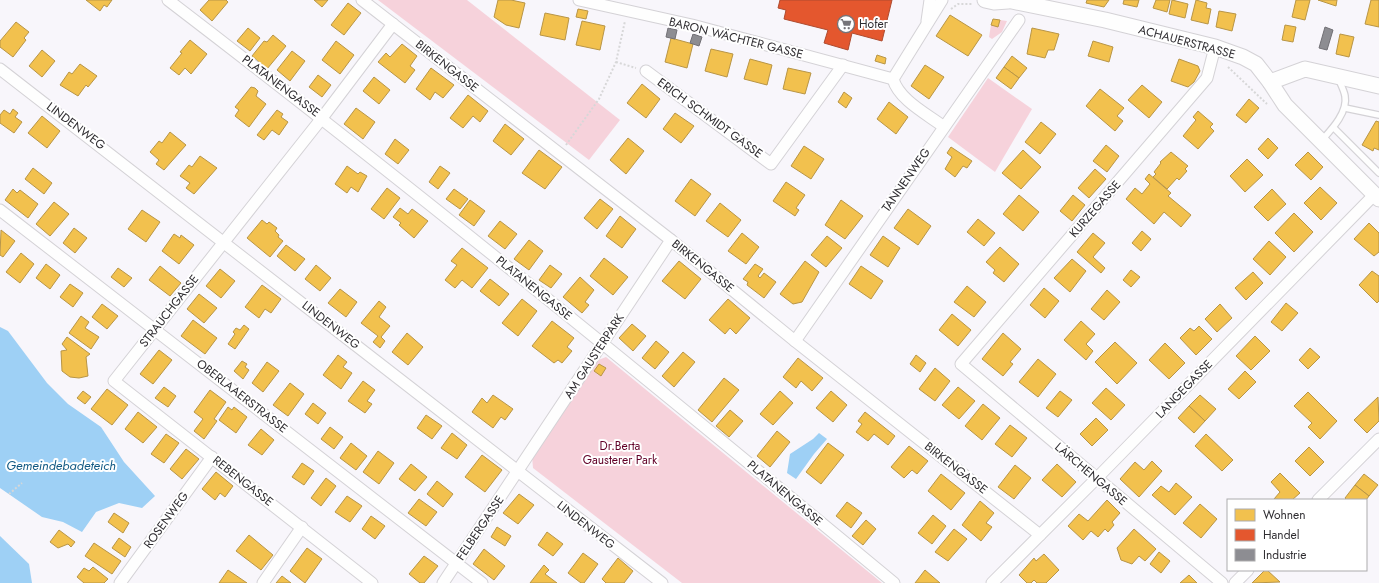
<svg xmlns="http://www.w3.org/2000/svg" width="1379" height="583" viewBox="0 0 1379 583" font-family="Jost,sans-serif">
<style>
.green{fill:#f6d2db}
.water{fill:#9ed0f5}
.homes{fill:#f2c14e;stroke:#b89546}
.shops{fill:#e4572e;stroke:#ae4b2f}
.industry{fill:#8d8d92;stroke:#717075}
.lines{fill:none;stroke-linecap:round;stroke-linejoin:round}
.lane-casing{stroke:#d4d2d6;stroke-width:8}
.street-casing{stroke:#d4d2d6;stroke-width:13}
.secondary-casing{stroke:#d4d2d6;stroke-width:17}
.path{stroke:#d7d7d8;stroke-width:2;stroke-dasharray:2 2;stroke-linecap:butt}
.lane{stroke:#fefefe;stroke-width:5.5}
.street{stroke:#fefefe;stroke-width:11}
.secondary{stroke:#fefefe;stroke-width:15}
.labels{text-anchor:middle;stroke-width:4;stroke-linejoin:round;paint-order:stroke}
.poi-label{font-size:12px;fill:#302e32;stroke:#fff;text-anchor:start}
.street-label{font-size:12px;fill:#302e32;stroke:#fff}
.park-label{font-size:12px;fill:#610027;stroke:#fff}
.water-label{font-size:13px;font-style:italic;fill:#135a84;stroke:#fff}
</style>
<rect width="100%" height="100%" fill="#f8f6fb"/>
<!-- green -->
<g class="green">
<polygon points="378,0 467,0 620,120 589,160"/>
<polygon points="1000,20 1007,21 1002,32 992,39 989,37 991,25 998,27"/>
<polygon points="988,78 1032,109 995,172 948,137"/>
<polygon points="606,357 882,583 682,583 533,468 532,456 596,361"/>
</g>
<!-- water -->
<g class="water">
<polygon points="0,327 8,331 47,383 68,404 101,427 124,462 155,496 142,508 119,503 96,512 82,532 63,522 42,517 0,488"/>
<polygon points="819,433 827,439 814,454 796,479 787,473 790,454 813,439"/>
<polygon points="0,536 29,564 32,583 0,583"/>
</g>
<!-- homes -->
<g class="homes">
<polygon points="86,0 112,0 107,7 104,5 100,11"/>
<polygon points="209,0 226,0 228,2 212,21 200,10"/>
<polygon points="314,0 328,0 322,7"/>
<polygon points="498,0 511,0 525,3 519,28 506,25 494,17"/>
<polygon points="1087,0 1109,0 1104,7 1086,3"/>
<polygon points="1124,0 1139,0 1137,7 1123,4"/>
<polygon points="1156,0 1170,0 1167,12 1153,8"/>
<polygon points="1172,0 1188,4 1185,18 1169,14"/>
<polygon points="1196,0 1207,3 1206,8 1211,9 1208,24 1191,20"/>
<polygon points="1296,0 1310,0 1305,20 1292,17"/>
<polygon points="1318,0 1337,0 1336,6"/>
<polygon points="1371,0 1379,0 1379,27 1365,24"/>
<polygon points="348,3 361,13 344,35 331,25"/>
<polygon points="578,9 588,11 586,19 576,17"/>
<polygon points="1219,11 1236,14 1232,31 1216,27"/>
<polygon points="545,13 569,18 565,40 540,35"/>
<polygon points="950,15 982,35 968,56 936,36"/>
<polygon points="993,19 1000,20 998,27 991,25"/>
<polygon points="582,21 605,26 600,50 576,45"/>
<polygon points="16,22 29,32 24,38 26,40 13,57 0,47 0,41"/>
<polygon points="1285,25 1296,27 1293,42 1282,40"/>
<polygon points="248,28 260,38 250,51 237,41"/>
<polygon points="1032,28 1059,34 1054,50 1048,50 1045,58 1027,54"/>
<polygon points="1340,34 1354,37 1349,57 1336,54"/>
<polygon points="273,35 286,46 267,69 252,56 264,41 267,42"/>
<polygon points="671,38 693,44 687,68 665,62"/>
<polygon points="190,40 207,54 191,74 185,68 179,75 170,68 182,53 180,52"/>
<polygon points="336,41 354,55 340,74 322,60"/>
<polygon points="1093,41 1113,47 1109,62 1088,56"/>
<polygon points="402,44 417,56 410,66 415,70 405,83 378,62 386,53 390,57"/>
<polygon points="711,49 733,54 727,77 705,71"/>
<polygon points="42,50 55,61 42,77 29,66"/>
<polygon points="292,51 305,61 290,81 277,70"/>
<polygon points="877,55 886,58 885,64 875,61"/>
<polygon points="1012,56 1027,68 1019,78 1004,67"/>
<polygon points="750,59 772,65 767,85 744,79"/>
<polygon points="1179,59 1198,66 1200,71 1194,82 1188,87 1171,81"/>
<polygon points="80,64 97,76 88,87 86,85 78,96 60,85 69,72 72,74"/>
<polygon points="925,65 944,77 929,99 911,86"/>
<polygon points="1004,67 1019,78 1011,89 996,78"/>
<polygon points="431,68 454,85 443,98 435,92 430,100 416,89"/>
<polygon points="788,68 811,73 805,94 783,89"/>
<polygon points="318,75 331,85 322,97 309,87"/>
<polygon points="374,77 390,90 379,104 363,91"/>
<polygon points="642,84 660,99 646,118 627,103"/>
<polygon points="1142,85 1162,102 1149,118 1128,100"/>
<polygon points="251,87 255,88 258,91 256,96 266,104 249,127 235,116 239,110 235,107"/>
<polygon points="1100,89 1124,108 1117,116 1123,121 1115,131 1086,106"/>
<polygon points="844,92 852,98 846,108 838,102"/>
<polygon points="468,95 488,111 480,122 473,116 463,128 450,118"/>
<polygon points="1249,99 1259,108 1246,123 1236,115"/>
<polygon points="889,102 908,117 896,134 877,119"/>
<polygon points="356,108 375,122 363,139 344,124"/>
<polygon points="13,109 18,113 15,117 22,122 14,133 0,123 0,115 4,110 10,114"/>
<polygon points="277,110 283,114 281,117 288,122 279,135 272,130 264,140 257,135"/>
<polygon points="1198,111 1213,124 1210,127 1214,131 1198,149 1183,136 1196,120 1193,117"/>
<polygon points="675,113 694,126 681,143 663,129"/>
<polygon points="42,116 60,131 47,148 28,133"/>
<polygon points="1376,121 1379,122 1379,150 1374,148 1373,151 1362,145"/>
<polygon points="1041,122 1056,134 1040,154 1025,142"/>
<polygon points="505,124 524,139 511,155 493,141"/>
<polygon points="170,132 186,145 164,170 156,164 159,160 150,152 159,141 162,143"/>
<polygon points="628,138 644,151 626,174 610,160"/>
<polygon points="1268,138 1278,148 1268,159 1258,149"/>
<polygon points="395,139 409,150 398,164 385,154"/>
<polygon points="1106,145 1119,156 1107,172 1093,161"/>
<polygon points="804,146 824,159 811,179 791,166"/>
<polygon points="951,147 972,161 967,168 963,166 955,177 945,169 952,157 947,153"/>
<polygon points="539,150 562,167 545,189 522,173"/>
<polygon points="1023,150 1041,167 1021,189 1002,173"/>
<polygon points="1171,152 1188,166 1185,169 1187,171 1179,180 1177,178 1167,189 1153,177 1156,174 1154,172 1161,163 1160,162"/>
<polygon points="1308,152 1323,167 1311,180 1295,165"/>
<polygon points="200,156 217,168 194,194 186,188 190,183 180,176 189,165 192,167"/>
<polygon points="1247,159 1263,175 1245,192 1230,176"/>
<polygon points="347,166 358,174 360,172 367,176 358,192 351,187 347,193 335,184"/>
<polygon points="440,166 450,173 438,189 429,182"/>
<polygon points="33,168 52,183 44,194 25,179"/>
<polygon points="1095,169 1106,179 1089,198 1078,188"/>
<polygon points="1149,174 1171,193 1168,196 1191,215 1181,227 1164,212 1154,224 1126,199 1135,188 1142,194 1150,184 1145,179"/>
<polygon points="691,179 711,194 695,216 675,201"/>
<polygon points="786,182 805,195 796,208 799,210 795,216 773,201"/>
<polygon points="1320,187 1337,203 1321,220 1304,203"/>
<polygon points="387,188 400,198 384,219 371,209"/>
<polygon points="13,189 17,193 20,190 38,204 28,218 5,200"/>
<polygon points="454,189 468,199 460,209 446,199"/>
<polygon points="1272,189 1286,204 1268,221 1254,207"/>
<polygon points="1019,195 1039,212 1023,231 1003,214"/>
<polygon points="1073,195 1085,205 1072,221 1060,211"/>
<polygon points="600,199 613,209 597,229 584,218"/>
<polygon points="470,200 485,211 474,226 459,215"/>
<polygon points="841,200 863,216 845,239 825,225"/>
<polygon points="54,202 69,214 50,236 36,224"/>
<polygon points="720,203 741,220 728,237 706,221"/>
<polygon points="400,208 408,214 412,209 428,221 414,238 399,225 401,223 393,217"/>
<polygon points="908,209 931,226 918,245 894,228"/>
<polygon points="142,210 160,222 146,242 128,229"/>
<polygon points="1294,213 1313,232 1294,252 1275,233"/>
<polygon points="620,216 636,229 622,248 606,236"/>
<polygon points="978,219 995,233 984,246 967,232"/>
<polygon points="262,220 267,224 269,222 277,228 275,231 279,235 278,237 283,241 270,257 247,238"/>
<polygon points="500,221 517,234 505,249 488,236"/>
<polygon points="1369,223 1379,233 1379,252 1374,256 1354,239"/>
<polygon points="74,228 87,238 75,253 63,243"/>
<polygon points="1,230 15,241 3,257 0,255"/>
<polygon points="1142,231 1151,239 1141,251 1132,243"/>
<polygon points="742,233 759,247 746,264 728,251"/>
<polygon points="1093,233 1105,243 1093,257 1105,268 1101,273 1077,252"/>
<polygon points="174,234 180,238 181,235 194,245 179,264 162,251"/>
<polygon points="827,236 842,248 826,267 811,255"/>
<polygon points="883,236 900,248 888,267 870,255"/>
<polygon points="529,240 543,251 529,270 514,259"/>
<polygon points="1269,241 1286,257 1270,275 1253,259"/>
<polygon points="286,245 305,259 295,271 277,256"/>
<polygon points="1000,247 1019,264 1004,282 993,273 995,270 986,262"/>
<polygon points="462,248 488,268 472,288 462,280 455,288 445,280 457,265 451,261"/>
<polygon points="21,253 34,264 20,283 6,272"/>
<polygon points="604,258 628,277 613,295 590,276"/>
<polygon points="1072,259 1086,271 1070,292 1054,278"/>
<polygon points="679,261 701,279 685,299 662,281"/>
<polygon points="805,261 819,272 802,302 793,304 780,294"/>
<polygon points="46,264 60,275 50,289 36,278"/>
<polygon points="755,264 763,269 758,276 760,278 764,273 776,282 764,298 747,285 748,282 743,279"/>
<polygon points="316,265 331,278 320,291 305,279"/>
<polygon points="550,265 562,274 551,288 539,280"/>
<polygon points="160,266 181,283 170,296 149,280"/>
<polygon points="861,266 883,281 871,299 849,284"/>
<polygon points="118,268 132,278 124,287 111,277"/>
<polygon points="220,269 235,281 221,298 206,286"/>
<polygon points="1131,270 1140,277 1131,287 1123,280"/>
<polygon points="1372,271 1379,276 1379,301 1377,303 1359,285"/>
<polygon points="1253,272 1263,283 1246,300 1235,288"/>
<polygon points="580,277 594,290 585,302 589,305 582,313 563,297"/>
<polygon points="490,279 509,294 499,306 480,291"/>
<polygon points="70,284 83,293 73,307 60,297"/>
<polygon points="262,285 281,299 271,313 265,309 259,318 245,307"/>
<polygon points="967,286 986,302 974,317 954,302"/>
<polygon points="1044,288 1059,301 1045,318 1030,305"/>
<polygon points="340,289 357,302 346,317 328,303"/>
<polygon points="1107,290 1120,302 1104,320 1091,309"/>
<polygon points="199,294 217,308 204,323 187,309"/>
<polygon points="522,299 537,311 518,336 502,323"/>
<polygon points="728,299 750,318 736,334 730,328 725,334 709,320"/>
<polygon points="379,301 386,307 379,317 390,326 381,337 385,341 380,348 373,342 378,336 361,323"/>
<polygon points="1286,303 1298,313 1282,331 1271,322"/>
<polygon points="102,304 118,316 107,329 92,317"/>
<polygon points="1220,304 1232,318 1217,332 1205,319"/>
<polygon points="952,314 971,330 958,346 939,330"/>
<polygon points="81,316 89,322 85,328 99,337 91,349 69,333"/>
<polygon points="193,320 217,338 205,354 181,336"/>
<polygon points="552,321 574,338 567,347 572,351 562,363 558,360 554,363 532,346"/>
<polygon points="1081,321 1095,334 1086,344 1093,351 1086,360 1064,340"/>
<polygon points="632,324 646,336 633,351 619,338"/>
<polygon points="244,325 249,329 235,349 228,344 235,334 233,332 236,328 240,330"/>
<polygon points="1199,326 1212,339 1196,355 1180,338 1190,328 1194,331"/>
<polygon points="407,333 423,347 408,365 392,352"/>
<polygon points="1003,333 1021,349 1010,362 1013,364 1003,376 982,359"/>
<polygon points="1255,336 1270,351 1251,370 1236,356"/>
<polygon points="67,337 90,354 86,357 88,376 79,378 70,377 62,371 61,351 67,350 62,344"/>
<polygon points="656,341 669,352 655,369 642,358"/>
<polygon points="1115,342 1137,363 1117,384 1095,362"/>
<polygon points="1165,343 1185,363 1169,379 1149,360"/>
<polygon points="1310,348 1320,357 1308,369 1299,360"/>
<polygon points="159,350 172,360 153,384 140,374"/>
<polygon points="683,352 695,362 674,387 662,376"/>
<polygon points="338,355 347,362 343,367 352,373 341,389 323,375"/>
<polygon points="916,355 926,363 920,372 910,364"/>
<polygon points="798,358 823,378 812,391 801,381 796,388 783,377"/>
<polygon points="1038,359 1056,374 1038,397 1019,382"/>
<polygon points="242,361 247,364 245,367 249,370 243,379 234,371"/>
<polygon points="267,362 279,371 263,392 252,383"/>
<polygon points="599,364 606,368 601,376 594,371"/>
<polygon points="935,368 950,381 935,401 919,389"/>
<polygon points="1245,371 1256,382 1239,399 1228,389"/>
<polygon points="724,378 739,390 712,422 698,410"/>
<polygon points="363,381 375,390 367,401 372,404 365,413 348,401"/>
<polygon points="290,383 304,394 288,416 273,405"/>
<polygon points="164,387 176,396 168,407 155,398"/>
<polygon points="958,387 975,401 959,419 942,405"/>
<polygon points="1106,388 1125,405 1111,420 1092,403"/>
<polygon points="107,389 128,405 112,425 91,409"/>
<polygon points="210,390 226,402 214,419 217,421 204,439 194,431 203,419 194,412"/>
<polygon points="83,391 91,397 85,404 77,398"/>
<polygon points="780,391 793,403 773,425 760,414"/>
<polygon points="831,391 847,405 833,422 816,408"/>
<polygon points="1060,391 1072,400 1058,417 1046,408"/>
<polygon points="1308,392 1337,421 1320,439 1308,427 1312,423 1294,406"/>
<polygon points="493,395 513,409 505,420 501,417 493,428 472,412 482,398 487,403"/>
<polygon points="1200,395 1216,409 1205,421 1189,406"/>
<polygon points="1378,397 1379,421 1367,433 1354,420"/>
<polygon points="313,403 326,413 318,424 305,414"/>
<polygon points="983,404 1000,418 982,440 965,426"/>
<polygon points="1189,406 1205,421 1194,433 1178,418"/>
<polygon points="228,407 232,410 234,407 247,417 236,433 219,420"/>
<polygon points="730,410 743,421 729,437 716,426"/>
<polygon points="138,412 157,427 143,443 125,429"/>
<polygon points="865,412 895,436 888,445 874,434 868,441 856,432 862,424 858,421"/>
<polygon points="426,415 442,426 432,439 417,428"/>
<polygon points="1096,418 1108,430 1092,446 1080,434"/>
<polygon points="1010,425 1027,438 1012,457 995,444"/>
<polygon points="330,427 343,437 334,449 321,439"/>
<polygon points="261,429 274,440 262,455 248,445"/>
<polygon points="777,431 790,442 770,467 757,456"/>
<polygon points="452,433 467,445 457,459 441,448"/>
<polygon points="166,434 179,443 164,463 151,454"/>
<polygon points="1206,434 1233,460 1222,471 1195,446"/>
<polygon points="351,443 367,456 356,470 340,458"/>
<polygon points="828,443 844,455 821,484 806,472"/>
<polygon points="909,446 928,461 917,474 912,470 904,478 891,467"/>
<polygon points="1309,447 1324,462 1310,476 1295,461"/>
<polygon points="186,449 199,459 182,479 170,469"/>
<polygon points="378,451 394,463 379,484 363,472"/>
<polygon points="482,455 502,470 485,492 465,477"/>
<polygon points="1152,461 1162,471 1139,497 1120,479 1135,462 1144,470"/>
<polygon points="302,463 314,471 304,485 292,477"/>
<polygon points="411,464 427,477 415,491 399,479"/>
<polygon points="1057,464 1076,482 1062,497 1042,480"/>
<polygon points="1015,465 1031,478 1014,499 998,487"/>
<polygon points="216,472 233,486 225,497 220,493 215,500 202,489"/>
<polygon points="1280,473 1300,493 1292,500 1274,499 1280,492 1271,482"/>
<polygon points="941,474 965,493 951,510 928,491"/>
<polygon points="1364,474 1378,485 1369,496 1355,485"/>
<polygon points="326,478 336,486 321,506 311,498"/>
<polygon points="437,481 453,494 443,507 427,494"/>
<polygon points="1176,483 1192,497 1175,515 1152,495 1161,486 1169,492"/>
<polygon points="1355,485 1369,496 1366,500 1347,500 1345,498"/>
<polygon points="519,494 534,505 518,524 503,513"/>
<polygon points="347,496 362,506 350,522 335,512"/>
<polygon points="419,499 437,512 426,526 408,513"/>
<polygon points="1107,500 1120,513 1112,522 1114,525 1108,532 1105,529 1098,537 1091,531 1083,540 1068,526 1079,514 1088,521"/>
<polygon points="980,501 994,513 986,523 992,527 981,541 962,525"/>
<polygon points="847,502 862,513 851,528 836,516"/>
<polygon points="1200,504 1217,519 1201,538 1183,523"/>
<polygon points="114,513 129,523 123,533 108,522"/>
<polygon points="933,515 946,526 932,544 918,533"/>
<polygon points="371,516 385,526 375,539 362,529"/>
<polygon points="866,520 876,529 863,545 852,536"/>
<polygon points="497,527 511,536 505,546 491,537"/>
<polygon points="954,529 967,539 948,561 935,552"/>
<polygon points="1134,529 1156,549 1145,561 1139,556 1132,564 1121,560 1117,548"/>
<polygon points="59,530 75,542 71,547 68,544 58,548 50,542"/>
<polygon points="547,532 563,544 553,556 538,545"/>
<polygon points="249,535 273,555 261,570 236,551"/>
<polygon points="119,538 131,547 125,557 112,548"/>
<polygon points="94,543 121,561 112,574 85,556"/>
<polygon points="307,548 322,559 305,583 290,571"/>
<polygon points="484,549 505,566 494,580 473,564"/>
<polygon points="1159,552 1170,561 1161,573 1150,564"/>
<polygon points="583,553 598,564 584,583 581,583 568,573"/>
<polygon points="1044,554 1059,570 1046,583 1037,583 1034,580 1031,583 1027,583 1019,575 1034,558 1036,561"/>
<polygon points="424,556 438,566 424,583 420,583 409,574"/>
<polygon points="618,558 633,571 624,583 606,583 602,579"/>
<polygon points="544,565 549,570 545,574 557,583 530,583"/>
<polygon points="93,567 108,579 104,583 84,583 77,577 84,568 89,571"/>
<polygon points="228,570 247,583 219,583"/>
<polygon points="925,570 940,583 915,583"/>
<polygon points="1265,570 1267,570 1280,582 1252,583"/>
<polygon points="1189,575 1197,583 1180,583"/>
<polygon points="282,576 291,583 276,583"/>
</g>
<!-- shops -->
<polygon class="shops" points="780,0 892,0 882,41 852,33 848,50 824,43 828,30 784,19 786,10 778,8"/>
<!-- industry -->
<g class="industry">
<polygon points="1325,27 1333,30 1327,50 1319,48"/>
<polygon points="668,28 677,30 675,39 666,37"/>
<polygon points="693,34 702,37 699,46 690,43"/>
</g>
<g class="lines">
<!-- lane casing -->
<g class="lane-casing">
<g id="lane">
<polyline points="1345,108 1379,115"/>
<polyline points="1334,128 1379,173"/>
<path d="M1322,140c10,-11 26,-28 23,-44 -1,-6 -5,-13 -7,-18"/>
</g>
</g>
<!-- street casing -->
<g class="street-casing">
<g id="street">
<path d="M168,0c247,189 487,385 726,583"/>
<polyline points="362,0 671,240 795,341 1040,535"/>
<polyline points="579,0 692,25 893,79"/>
<path d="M942,0l-49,79c6,21 34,35 51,48"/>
<polyline points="927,21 930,0"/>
<polyline points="1215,47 1207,78 961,364 1222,583"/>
<path d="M0,69c222,170 440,344 662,514"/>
<polyline points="646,71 771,164 843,65"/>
<polyline points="0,210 482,583"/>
<polyline points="795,341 1019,20"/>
<polyline points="1318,500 1379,439"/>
<polyline points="120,583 212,457"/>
<polyline points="263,583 302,527"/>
<polyline points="372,583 114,381 322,118 393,24"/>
<polyline points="443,583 671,240"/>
<polyline points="992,583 1097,478 1375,194"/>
<polyline points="1235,583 1248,570"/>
</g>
</g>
<!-- secondary casing -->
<g class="secondary-casing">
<g id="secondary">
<polyline points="985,0 994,2 1008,1"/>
<polyline points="1007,0 1105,20 1215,47 1243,57 1256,64 1270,82 1285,105 1379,199"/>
<polyline points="1270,82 1305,69 1379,86"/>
</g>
</g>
<!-- path -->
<g class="path">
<polyline points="951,9 958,4 972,4"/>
<polyline points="616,62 636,68"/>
<polyline points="1228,67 1267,104"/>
<polyline points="566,145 599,99 616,62 625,21"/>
<polyline points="9,494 22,483"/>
</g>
<!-- lane -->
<use href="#lane" class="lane"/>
<!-- street -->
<use href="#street" class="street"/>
<!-- secondary -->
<use href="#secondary" class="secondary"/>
</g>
<!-- icons -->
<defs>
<g id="supermarket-ring" transform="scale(0.9)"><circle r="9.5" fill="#fff" stroke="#767478" stroke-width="1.5"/><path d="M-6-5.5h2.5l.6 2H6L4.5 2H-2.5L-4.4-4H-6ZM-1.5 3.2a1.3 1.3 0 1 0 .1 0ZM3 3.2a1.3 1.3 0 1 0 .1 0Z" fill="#767478"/></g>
</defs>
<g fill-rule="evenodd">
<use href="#supermarket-ring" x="846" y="24"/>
</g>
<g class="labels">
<!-- poi labels -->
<g class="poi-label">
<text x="859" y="28">Hofer</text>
</g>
<!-- street labels -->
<g class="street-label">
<text transform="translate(736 38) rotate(14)" y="4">BARON WÄCHTER GASSE</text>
<text transform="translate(1187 42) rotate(15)" y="4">ACHAUERSTRASSE</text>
<text transform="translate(447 66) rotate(38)" y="4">BIRKENGASSE</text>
<text transform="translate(281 86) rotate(37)" y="4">PLATANENGASSE</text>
<text transform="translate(710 118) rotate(36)" y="4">ERICH SCHMIDT GASSE</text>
<text transform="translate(76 126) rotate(37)" y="4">LINDENWEG</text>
<text transform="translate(906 180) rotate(-55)" y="4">TANNENWEG</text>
<text transform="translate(1095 209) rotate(-49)" y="4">KURZEGASSE</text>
<text transform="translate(703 266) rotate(39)" y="4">BIRKENGASSE</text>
<text transform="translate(534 288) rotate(39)" y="4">PLATANENGASSE</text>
<text transform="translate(169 311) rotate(-52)" y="4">STRAUCHGASSE</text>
<text transform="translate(331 325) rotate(38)" y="4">LINDENWEG</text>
<text transform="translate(594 356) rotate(-57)" y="4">AM GAUSTERPARK</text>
<text transform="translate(1184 389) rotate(-46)" y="4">LANGEGASSE</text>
<text transform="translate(242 396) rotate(38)" y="4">OBERLAAERSTRASSE</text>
<text transform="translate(956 468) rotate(38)" y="4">BIRKENGASSE</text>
<text transform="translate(1091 474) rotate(40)" y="4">LÄRCHENGASSE</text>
<text transform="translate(243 481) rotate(38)" y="4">REBENGASSE</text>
<text transform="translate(785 493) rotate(40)" y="4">PLATANENGASSE</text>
<text transform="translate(166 520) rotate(-54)" y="4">ROSENWEG</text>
<text transform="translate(586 525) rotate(38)" y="4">LINDENWEG</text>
<text transform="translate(480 528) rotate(-56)" y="4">FELBERGASSE</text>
</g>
<!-- park labels -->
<g class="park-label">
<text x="620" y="450">Dr.Berta<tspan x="620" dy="14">Gausterer Park</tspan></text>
</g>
<!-- water labels -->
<g class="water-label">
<text x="61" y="470">Gemeindebadeteich</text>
</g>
</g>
<!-- legend -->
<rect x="1227" y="499" width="140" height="72" fill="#ffffff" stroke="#acabad"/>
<rect x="1235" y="509" width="20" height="12" fill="#f2c14e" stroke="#acabad"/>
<text x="1263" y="519" font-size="12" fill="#302e32">Wohnen</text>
<rect x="1235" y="529" width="20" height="12" fill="#e4572e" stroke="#acabad"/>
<text x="1263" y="539" font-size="12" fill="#302e32">Handel</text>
<rect x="1235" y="549" width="20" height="12" fill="#8d8d92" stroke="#acabad"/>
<text x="1263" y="559" font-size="12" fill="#302e32">Industrie</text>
</svg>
